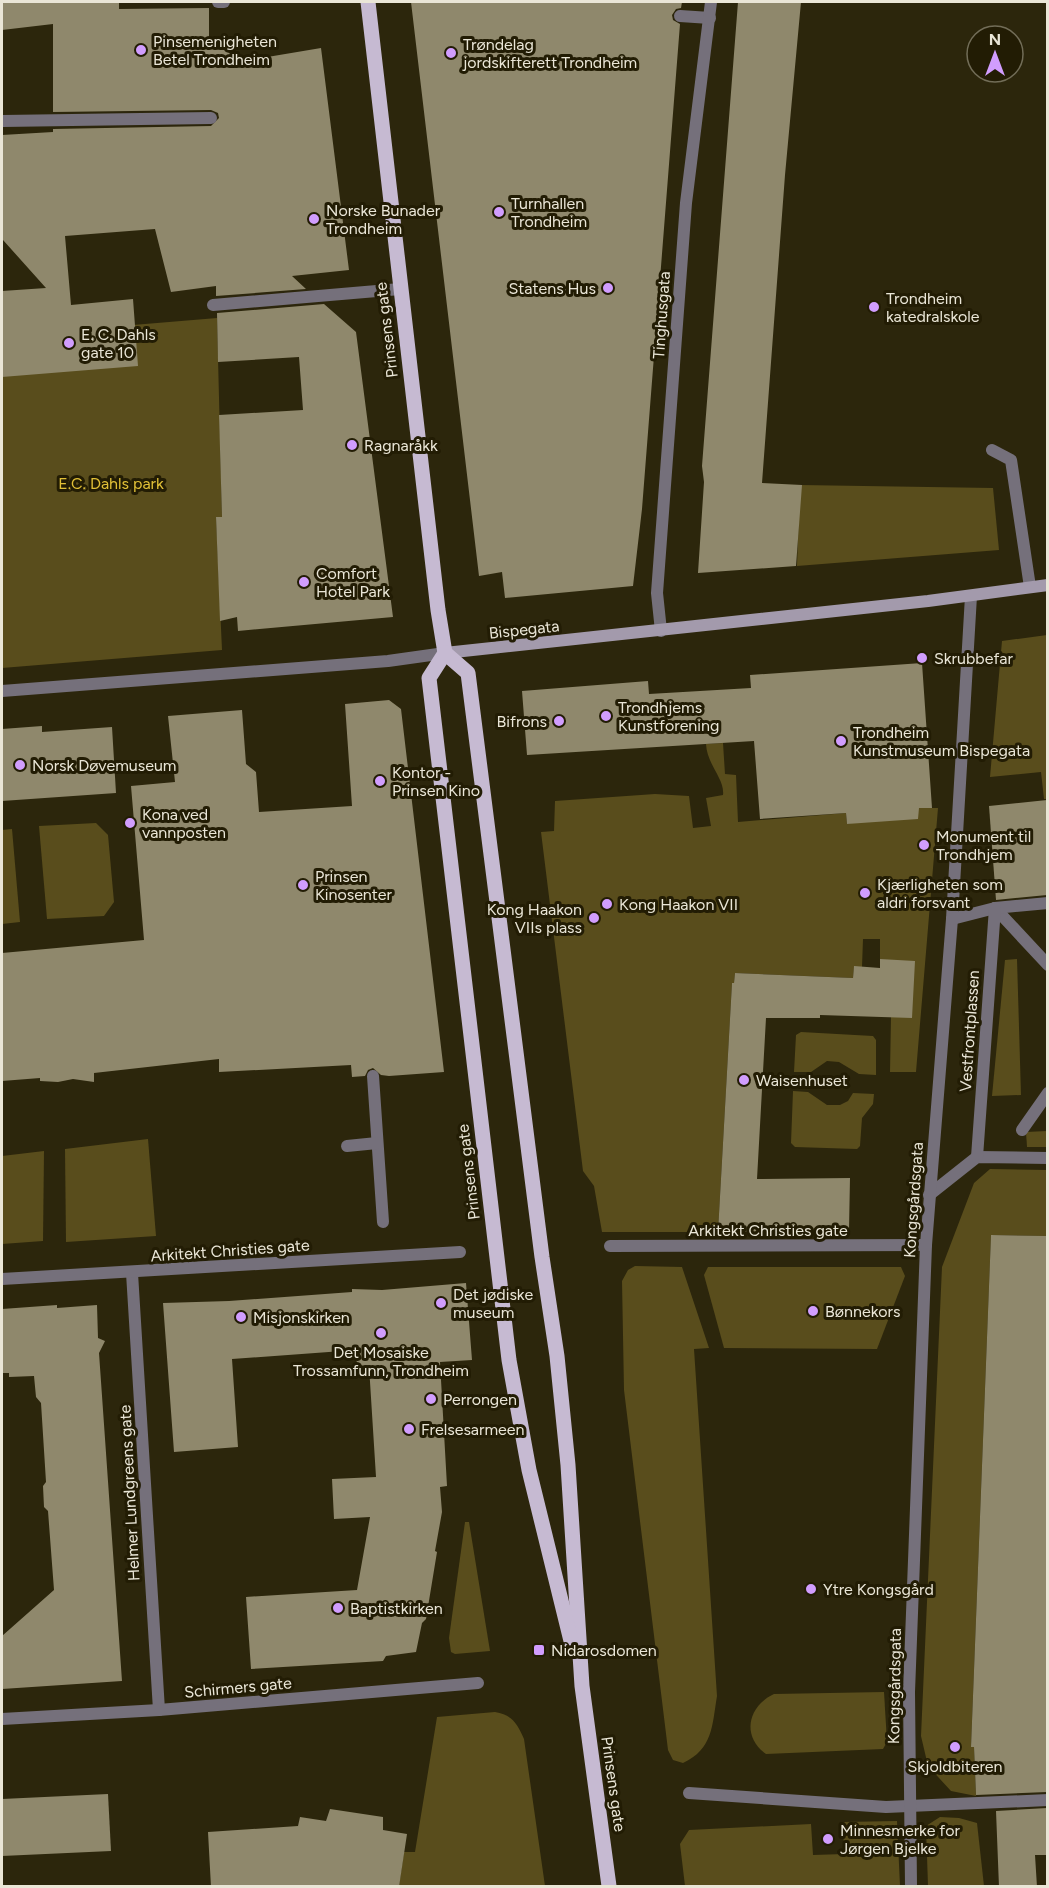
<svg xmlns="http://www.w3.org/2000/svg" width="1049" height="1888" viewBox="0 0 1049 1888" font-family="Figtree,sans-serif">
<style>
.green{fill:#594d1c}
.building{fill:#8f886c}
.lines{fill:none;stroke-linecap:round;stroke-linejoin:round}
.lane{stroke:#75707b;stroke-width:12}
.street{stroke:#75707b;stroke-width:12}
.secondary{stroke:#a39aac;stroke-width:12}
.primary{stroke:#c6bad2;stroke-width:15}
.poi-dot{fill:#d19dfe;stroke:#221c04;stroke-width:2}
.labels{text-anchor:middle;stroke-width:6;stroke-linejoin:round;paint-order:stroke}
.poi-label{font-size:16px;fill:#eae6d7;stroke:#221c04;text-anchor:start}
.street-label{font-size:16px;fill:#eae6d7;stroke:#221c04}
.park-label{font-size:16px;fill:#e1c037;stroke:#221c04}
</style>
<rect width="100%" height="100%" fill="#2c260c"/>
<!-- green -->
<g class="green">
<polygon points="217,318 222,517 216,517 222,650 2,668 2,376 137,365 133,325"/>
<polygon points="800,485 993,488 999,550 797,566"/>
<polygon points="1047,635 1048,799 1044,799 1041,772 990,777 1002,641"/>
<path d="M723,743l2,31 11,1 2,47 108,-9 1,11 72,-16h19l-22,264h-26l1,-55 -11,-58v-20h-17l-1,28h-8l-1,11 -118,-5 -1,10h-2l-14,249h-116l-8,-46 -11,-15 -42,-339 13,-1 1,-30 100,-7 34,2 4,32 18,-2 -5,-28 17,-3c2,-16 -16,-30 -17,-51z"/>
<polygon points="96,823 108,835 114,902 104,916 47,919 39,826"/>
<polygon points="12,829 20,922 2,924 2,830"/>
<polygon points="1017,959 1021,1095 992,1096 1005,960"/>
<polygon points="801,1032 873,1036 876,1040 876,1075 859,1074 839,1062 827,1061 811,1072 794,1072 796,1035"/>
<polygon points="793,1091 808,1092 827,1105 840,1105 848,1101 853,1093 874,1094 873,1104 862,1118 860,1146 857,1149 795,1147 791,1143"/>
<polygon points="1047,1131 1047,1147 1027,1147 1026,1132"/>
<polygon points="148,1139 156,1236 66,1242 65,1149"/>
<polygon points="44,1151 43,1241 2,1244 2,1156"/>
<polygon points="990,1169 1047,1170 1047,1236 991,1235 971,1747 974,1747 976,1796 951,1791 928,1766 921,1736 942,1267 974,1183"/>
<path d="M635,1266l47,1 27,81 -15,1 23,347c-5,30 -4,53 -34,67l-10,-3 -5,-10 -44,-360 -2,-109 6,-11z"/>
<polygon points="708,1267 901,1267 905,1276 877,1349 724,1348 704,1275"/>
<polygon points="465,1522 469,1522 490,1651 455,1654 451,1652 449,1638"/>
<path d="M884,1692l3,50 -4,7 -117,5c-25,-18 -18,-48 8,-60z"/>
<path d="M495,1712c17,3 22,11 29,27l21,147h-146l5,-34h11l22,-135z"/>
<polygon points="940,1817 959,1818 977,1823 984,1886 928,1886 926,1826"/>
<polygon points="897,1821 900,1886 685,1886 680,1844 689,1830 811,1824 813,1855 844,1854 843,1822"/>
</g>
<!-- building -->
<g class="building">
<polygon points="2,2 119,2 119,9 209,8 209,41 229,39 231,63 321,48 349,270 292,276 306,289 216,296 216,286 171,292 155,229 65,236 71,305 133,299 138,366 2,377 2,291 46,288 3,240 2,135 53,132 53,129 211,126 219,118 218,113 211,110 53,112 53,24 2,30"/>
<polygon points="411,2 682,2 681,8 676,9 672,15 673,20 680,24 642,509 633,586 505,598 502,572 479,576"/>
<polygon points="738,2 801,2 785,175 762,483 802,485 796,566 698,573 704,482 702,466"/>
<polygon points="324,304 356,332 393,617 238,631 237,617 220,621 216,517 222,517 219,415 303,410 299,357 218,362 217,313"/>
<polygon points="922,663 932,808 919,808 918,819 847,824 846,813 760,819 754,741 527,755 522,691 648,681 649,694 751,688 750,675"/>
<polygon points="389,700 401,709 444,1072 389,1076 381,1075 373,1068 368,1070 365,1076 352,1077 351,1065 219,1072 219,1059 94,1073 94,1082 73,1079 58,1082 40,1081 40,1078 2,1081 2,953 144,940 131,786 175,782 168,716 242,710 246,764 256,772 259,812 352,806 345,704"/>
<polygon points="42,726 42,732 112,727 116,793 2,801 2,729"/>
<polygon points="1047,800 1047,895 996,900 989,806"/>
<polygon points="880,959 915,961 912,1018 820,1015 820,1018 766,1018 757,1179 850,1178 849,1230 718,1232 732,983 734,983 735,973 853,978 854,966 880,968"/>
<polygon points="991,1235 1047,1236 1047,1792 976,1795 974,1747 971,1747"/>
<polygon points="466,1283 472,1360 440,1362 447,1486 440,1487 442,1512 435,1551 437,1552 426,1619 422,1623 416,1652 386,1656 383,1661 251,1669 246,1597 357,1590 370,1517 334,1519 332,1479 376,1477 369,1366 357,1367 356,1350 232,1359 238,1447 174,1452 163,1303 229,1301 352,1292 352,1289 382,1290"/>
<polygon points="57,1305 57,1308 97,1305 98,1338 105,1341 99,1353 122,1681 2,1689 2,1636 54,1590 48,1511 44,1507 43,1486 46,1482 41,1403 36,1397 34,1376 9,1377 9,1373 2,1373 2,1309"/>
<polygon points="108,1794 111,1851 2,1856 2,1799"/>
<polygon points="1047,1808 1047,1855 1035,1855 1037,1887 999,1887 996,1811"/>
<polygon points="330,1809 383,1817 383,1830 407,1834 399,1887 211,1887 208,1832 298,1826 300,1817 326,1821"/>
</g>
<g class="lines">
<!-- lane -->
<g class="lane">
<polyline points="218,2 224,2"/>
<polyline points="680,16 710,18"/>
<polyline points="2,121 211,118"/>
<polyline points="213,305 400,289"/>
<polyline points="992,450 1011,460 1030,587"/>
<polyline points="929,1195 977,1157 1048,1158"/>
<polyline points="610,1246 926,1245"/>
<polyline points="689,1793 886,1807 1048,1800"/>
<polyline points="911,1886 909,1692 926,1245 952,919 971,596"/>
</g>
<!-- street -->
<g class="street">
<polyline points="661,631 657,593 686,203 711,2"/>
<polyline points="2,691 388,661 445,653"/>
<polyline points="995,908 1048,965"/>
<polyline points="952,919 995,908 1048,903"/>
<polyline points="373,1076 383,1222"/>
<polyline points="1022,1130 1048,1093"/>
<polyline points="347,1146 377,1143"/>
<polyline points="977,1157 995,908"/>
<polyline points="132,1273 159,1710"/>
<polyline points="2,1279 460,1252"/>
<polyline points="2,1719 159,1710 478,1683"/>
</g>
<!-- secondary -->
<polyline class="secondary" points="445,653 928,601 1048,585"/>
<!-- primary -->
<g class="primary">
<polyline points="368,2 438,610 445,653 468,673 542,1257 557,1356 568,1465 582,1686 609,1886"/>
<polyline points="445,653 429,678 509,1360 529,1470 572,1645"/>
</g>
</g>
<!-- markers -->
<g class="poi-dot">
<circle cx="141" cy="50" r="6"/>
<circle cx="451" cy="53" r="6"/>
<circle cx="499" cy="212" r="6"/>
<circle cx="314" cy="219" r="6"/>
<circle cx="608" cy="288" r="6"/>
<circle cx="874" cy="307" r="6"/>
<circle cx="69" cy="343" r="6"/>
<circle cx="352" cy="445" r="6"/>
<circle cx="304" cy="582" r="6"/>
<circle cx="922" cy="658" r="6"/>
<circle cx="606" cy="716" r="6"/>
<circle cx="559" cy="721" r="6"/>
<circle cx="841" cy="741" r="6"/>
<circle cx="20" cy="765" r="6"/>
<circle cx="380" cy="781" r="6"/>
<circle cx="130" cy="823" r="6"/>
<circle cx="924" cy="845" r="6"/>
<circle cx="303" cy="885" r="6"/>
<circle cx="865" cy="893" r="6"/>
<circle cx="607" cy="904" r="6"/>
<circle cx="594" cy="918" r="6"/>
<circle cx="744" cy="1080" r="6"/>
<circle cx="441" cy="1303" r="6"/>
<circle cx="813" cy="1311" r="6"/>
<circle cx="241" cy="1317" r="6"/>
<circle cx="381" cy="1333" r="6"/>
<circle cx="431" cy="1399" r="6"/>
<circle cx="409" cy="1429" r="6"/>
<circle cx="811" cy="1589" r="6"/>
<circle cx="338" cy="1608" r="6"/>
<rect x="533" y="1644" width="12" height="12" rx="3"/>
<circle cx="955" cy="1747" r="6"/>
<circle cx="828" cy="1839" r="6"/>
</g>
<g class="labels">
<!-- poi labels -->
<g class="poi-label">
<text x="153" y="47">Pinsemenigheten<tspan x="153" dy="18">Betel Trondheim</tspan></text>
<text x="463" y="50">Trøndelag<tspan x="463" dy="18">jordskifterett Trondheim</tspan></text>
<text x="511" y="209">Turnhallen<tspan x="511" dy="18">Trondheim</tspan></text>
<text x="326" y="216">Norske Bunader<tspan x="326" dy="18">Trondheim</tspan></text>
<text x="596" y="294" text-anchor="end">Statens Hus</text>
<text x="886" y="304">Trondheim<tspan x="886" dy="18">katedralskole</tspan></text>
<text x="81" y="340">E. C. Dahls<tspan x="81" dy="18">gate 10</tspan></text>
<text x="364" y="451">Ragnaråkk</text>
<text x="316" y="579">Comfort<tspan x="316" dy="18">Hotel Park</tspan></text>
<text x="934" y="664">Skrubbefar</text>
<text x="618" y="713">Trondhjems<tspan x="618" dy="18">Kunstforening</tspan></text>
<text x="547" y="727" text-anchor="end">Bifrons</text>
<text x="853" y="738">Trondheim<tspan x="853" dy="18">Kunstmuseum Bispegata</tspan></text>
<text x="32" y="771">Norsk Døvemuseum</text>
<text x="392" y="778">Kontor -<tspan x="392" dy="18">Prinsen Kino</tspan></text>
<text x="142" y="820">Kona ved<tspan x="142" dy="18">vannposten</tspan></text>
<text x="936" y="842">Monument til<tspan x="936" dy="18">Trondhjem</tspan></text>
<text x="315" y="882">Prinsen<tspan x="315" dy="18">Kinosenter</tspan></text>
<text x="877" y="890">Kjærligheten som<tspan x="877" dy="18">aldri forsvant</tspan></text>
<text x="619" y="910">Kong Haakon VII</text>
<text x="582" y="915" text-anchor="end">Kong Haakon<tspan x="582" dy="18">VIIs plass</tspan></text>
<text x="756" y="1086">Waisenhuset</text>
<text x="453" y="1300">Det jødiske<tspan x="453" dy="18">museum</tspan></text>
<text x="825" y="1317">Bønnekors</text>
<text x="253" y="1323">Misjonskirken</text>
<text x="381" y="1358" text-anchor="middle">Det Mosaiske<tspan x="381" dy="18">Trossamfunn, Trondheim</tspan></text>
<text x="443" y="1405">Perrongen</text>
<text x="421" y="1435">Frelsesarmeen</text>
<text x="823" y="1595">Ytre Kongsgård</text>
<text x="350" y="1614">Baptistkirken</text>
<text x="551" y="1656">Nidarosdomen</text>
<text x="955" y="1772" text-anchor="middle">Skjoldbiteren</text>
<text x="840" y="1836">Minnesmerke for<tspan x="840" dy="18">Jørgen Bjelke</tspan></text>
</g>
<!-- street labels -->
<g class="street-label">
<text transform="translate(661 315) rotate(-86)" y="6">Tinghusgata</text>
<text transform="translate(386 330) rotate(-97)" y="6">Prinsens gate</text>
<text transform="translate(524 629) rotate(-6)" y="6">Bispegata</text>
<text transform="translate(969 1031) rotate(-86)" y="6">Vestfrontplassen</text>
<text transform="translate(468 1172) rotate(-97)" y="6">Prinsens gate</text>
<text transform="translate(913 1200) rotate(-86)" y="6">Kongsgårdsgata</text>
<text x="768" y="1236">Arkitekt Christies gate</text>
<text transform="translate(230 1250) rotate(-4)" y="6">Arkitekt Christies gate</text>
<text transform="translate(129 1493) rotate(-93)" y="6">Helmer Lundgreens gate</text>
<text transform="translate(894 1686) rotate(-89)" y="6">Kongsgårdsgata</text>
<text transform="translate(238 1687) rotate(-5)" y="6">Schirmers gate</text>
<text transform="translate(614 1784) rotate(82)" y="6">Prinsens gate</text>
</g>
<!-- park labels -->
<g class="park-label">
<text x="111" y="489">E.C. Dahls park</text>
</g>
</g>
<!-- border -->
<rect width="1049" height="1888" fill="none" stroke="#eae6d7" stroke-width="6"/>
<!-- north arrow -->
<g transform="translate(995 54)"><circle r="28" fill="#221c04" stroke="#726d58" stroke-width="1.5"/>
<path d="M0-4.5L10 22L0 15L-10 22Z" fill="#d19dfe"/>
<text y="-9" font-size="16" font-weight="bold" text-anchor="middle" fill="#eae6d7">N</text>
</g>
</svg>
